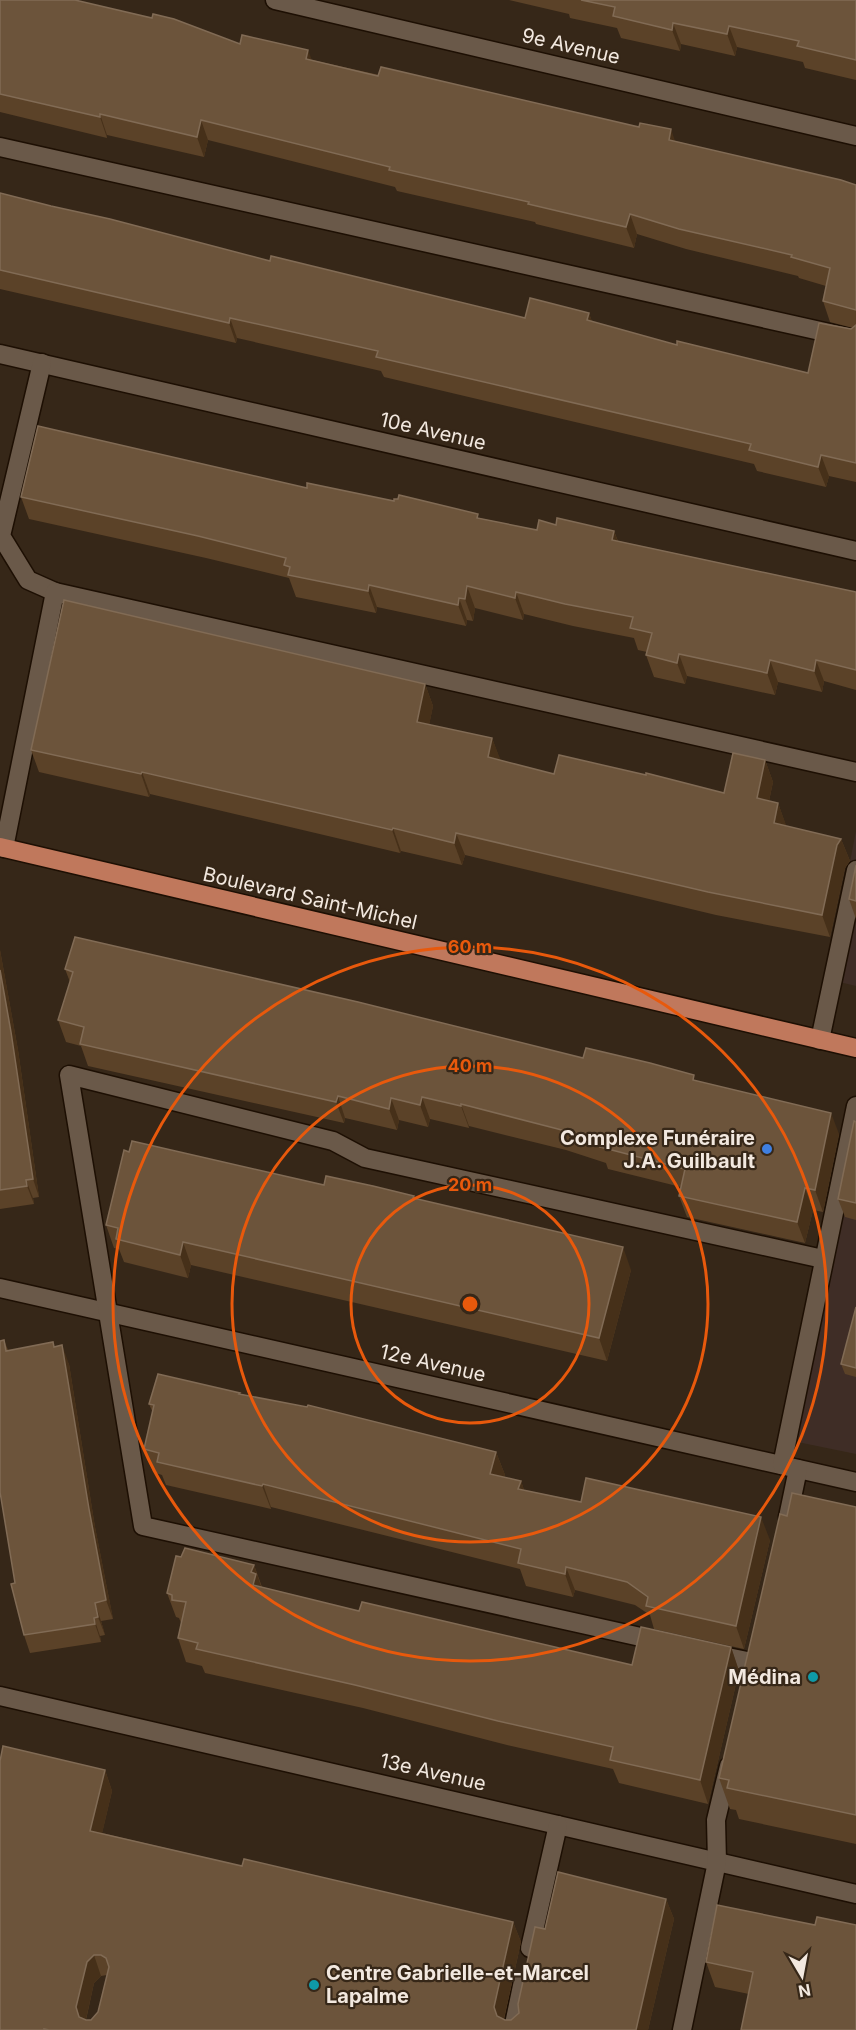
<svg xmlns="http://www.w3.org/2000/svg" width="856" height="2030" viewBox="0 0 856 2030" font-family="Inter,sans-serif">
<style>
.commercial{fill:#3f2d26}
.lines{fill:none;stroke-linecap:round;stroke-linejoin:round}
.minor-casing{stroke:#1d0f03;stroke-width:21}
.major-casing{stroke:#1d0f03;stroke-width:21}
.minor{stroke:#6a5949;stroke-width:18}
.major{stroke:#c0785c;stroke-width:18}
.wall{fill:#5b4228;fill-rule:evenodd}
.shaded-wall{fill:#463019}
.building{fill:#6c543b;stroke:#816b55;stroke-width:1.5;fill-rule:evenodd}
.ring{fill:none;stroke:#e8590c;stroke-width:3}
.shop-dot{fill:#3f7fe0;stroke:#362718;stroke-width:2}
.culture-dot{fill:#0f9aa8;stroke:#362718;stroke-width:2}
.labels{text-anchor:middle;stroke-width:4.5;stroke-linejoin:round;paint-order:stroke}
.street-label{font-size:20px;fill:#f2e8df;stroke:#362718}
.poi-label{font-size:20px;font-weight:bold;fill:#f2e8df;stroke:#362718;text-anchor:end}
.centre{fill:#e8590c;stroke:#362718;stroke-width:3}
.ring-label{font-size:18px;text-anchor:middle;font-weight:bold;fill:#e8590c;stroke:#362718;stroke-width:4.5;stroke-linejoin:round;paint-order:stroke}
</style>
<rect width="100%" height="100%" fill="#362718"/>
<!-- commercial -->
<g class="commercial">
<polygon points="856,831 856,986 827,979"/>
<polygon points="850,1097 856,1099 856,1454 778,1438"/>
</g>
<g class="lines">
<!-- minor casing -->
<g class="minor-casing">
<g id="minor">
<polyline points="275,0 856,136"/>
<polyline points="0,147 856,339"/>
<polyline points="0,354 856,551"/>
<polyline points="42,363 1,536 28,580 55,592"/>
<polyline points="4,848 55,592 856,772"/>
<polyline points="820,1040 856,870"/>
<polyline points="0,1288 856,1482"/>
<polyline points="782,1465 856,1106"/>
<polyline points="788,1517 798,1469"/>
<polyline points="663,1642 143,1526 69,1075 333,1141 365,1158 823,1259"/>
<polyline points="713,1654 752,1662"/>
<polyline points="0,1696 856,1894"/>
<polyline points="530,1948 558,1825"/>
<polyline points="516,2030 513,2029 523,1981"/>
<polyline points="682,2030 717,1862 716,1820 729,1766"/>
</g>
</g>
<!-- major casing -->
<g class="major-casing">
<polyline id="major" points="0,847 856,1048"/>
</g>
<!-- minor -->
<use href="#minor" class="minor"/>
<!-- major -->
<use href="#major" class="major"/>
</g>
<!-- wall -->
<g class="wall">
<polygon points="0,0 240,44 675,141 856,185 856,482 829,476 826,487 757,471 754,464 384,377 381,371 237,338 236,343 0,289 0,193 270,261 525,318 589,313 592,322 677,345 808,373 853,328 830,322 823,301 826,286 799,278 798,276 686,249 637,234 634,248 536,224 535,222 397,191 395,187 208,140 204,157 107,135 107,138 0,112"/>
<polygon points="509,0 856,0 856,80 805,68 803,62 737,47 735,56 681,44 680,51 621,38 617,28 570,18 569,14"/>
<polygon points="307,488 479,518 537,530 556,525 614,531 618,541 856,592 856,690 824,681 822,692 778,682 775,695 687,676 685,684 654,677 646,655 647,652 638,650 634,638 573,626 524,614 523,620 475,608 473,621 467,620 466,626 377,607 376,613 296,597 289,578 206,558 29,519 21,497"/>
<polygon points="425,684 433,706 429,725 492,738 500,760 554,774 724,793 765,760 773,782 769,801 778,803 786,826 841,839 850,861 845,868 830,937 716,915 465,855 462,865 401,851 400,853 150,794 149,797 39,772 31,750"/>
<polygon points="856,865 856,919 849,899"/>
<polygon points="0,950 18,1050 39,1197 33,1198 34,1204 0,1209"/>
<polygon points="65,969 583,1058 696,1081 839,1134 823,1212 813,1210 805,1243 687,1217 679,1196 681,1187 608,1169 606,1163 566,1150 469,1126 469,1128 430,1119 428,1127 399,1120 397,1130 345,1118 344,1123 88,1066 81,1046 66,1042 58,1020 70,982"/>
<polygon points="856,1122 856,1220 845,1217 838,1199"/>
<polygon points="129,1152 324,1185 414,1196 415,1198 631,1270 607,1361 191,1265 188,1278 124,1262 119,1249 114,1248 106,1225"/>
<polygon points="856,1307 856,1377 845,1374 841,1364"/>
<polygon points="4,1340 8,1350 55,1347 69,1364 95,1527 113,1619 101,1621 105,1635 100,1636 101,1642 30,1653 24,1635"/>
<polygon points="240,1393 240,1395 496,1452 505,1475 504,1477 521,1481 524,1490 770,1540 744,1649 654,1629 650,1615 635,1605 575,1590 573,1597 526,1586 520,1569 271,1507 271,1509 166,1485 162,1475 153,1472 144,1449 153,1413 149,1404"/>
<polygon points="856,1507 856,1844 739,1819 736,1810 730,1809 719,1778 787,1516"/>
<polygon points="181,1557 254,1565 262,1587 359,1611 632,1665 731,1647 739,1671 708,1804 619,1783 613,1769 507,1745 363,1708 205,1673 202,1666 186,1662 178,1638 181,1623 179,1618 176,1617 167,1593"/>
<path d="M105,1770l7,21 -10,42 140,33 271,56 8,20 -17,77 1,1h6l8,-7 26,-84 121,-30 8,20 -26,111h-648zM107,1975l-9,37 -7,8h-5l8,-37 7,-7z"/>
<polygon points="815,1925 749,1994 715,1987 706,1962"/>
</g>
<!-- shaded-wall -->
<g class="shaded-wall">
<polygon points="673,23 681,44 680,51 672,30"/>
<polygon points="729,26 737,47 735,56 727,34"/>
<polygon points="308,50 316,71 306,59"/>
<polygon points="100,114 107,135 107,138 100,117"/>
<polygon points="201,120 208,140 204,157 197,137"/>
<polygon points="671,129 678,150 669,140"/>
<polygon points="630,214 637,234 634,248 626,227"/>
<polygon points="589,313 596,333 587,320"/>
<polygon points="230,318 237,338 236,343 229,323"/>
<polygon points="821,455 829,476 826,487 818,467"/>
<polygon points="614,531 622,553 612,540"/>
<polygon points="369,585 377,607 376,613 368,591"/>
<polygon points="467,586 475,608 473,621 465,599"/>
<polygon points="516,592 524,614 523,620 515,598"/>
<polygon points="459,598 467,620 466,626 458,605"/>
<polygon points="679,654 687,676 685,684 677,663"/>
<polygon points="770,660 778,682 775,695 767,673"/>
<polygon points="816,660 824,681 822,692 814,671"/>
<polygon points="425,684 433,706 425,745 417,722"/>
<polygon points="492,738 501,761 488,757"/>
<polygon points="765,760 773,782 765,820 757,798"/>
<polygon points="142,772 150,794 149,797 141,774"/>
<polygon points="778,803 786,825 782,846 774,823"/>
<polygon points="393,828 401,851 400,853 392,830"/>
<polygon points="456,833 465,855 462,865 454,843"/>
<polygon points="841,839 850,861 845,868 830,937 822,915 837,845"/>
<polygon points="0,950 18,1050 39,1197 33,1179 0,970"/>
<polygon points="338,1096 345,1118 344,1123 336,1102"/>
<polygon points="422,1097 430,1119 428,1127 420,1105"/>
<polygon points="391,1098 399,1120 397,1130 389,1109"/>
<polygon points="461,1104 469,1126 469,1128 461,1106"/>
<polygon points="831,1113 839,1134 823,1212 815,1190"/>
<polygon points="26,1180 33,1198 34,1204 27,1186"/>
<polygon points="805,1188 813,1210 805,1243 797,1222"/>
<polygon points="183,1242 191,1265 188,1278 180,1255"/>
<polygon points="623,1247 631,1270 607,1361 599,1338"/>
<polygon points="62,1345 69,1364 95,1527 113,1619 106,1600 89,1509"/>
<polygon points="496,1452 505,1475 499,1497 490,1474"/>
<polygon points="521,1481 529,1504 518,1489"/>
<polygon points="263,1484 271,1507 271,1509 262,1486"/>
<polygon points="761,1517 770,1540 744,1649 736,1626"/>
<polygon points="254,1565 262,1589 253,1585 251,1572"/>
<polygon points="566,1567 575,1590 573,1597 565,1574"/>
<polygon points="95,1603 101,1621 105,1635 98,1617"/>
<polygon points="94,1618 100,1636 101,1642 95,1624"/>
<polygon points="731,1647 739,1671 708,1804 700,1780"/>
<polygon points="105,1770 112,1791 98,1851 90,1831"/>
<polygon points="666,1899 674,1919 648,2030 636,2030"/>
<polygon points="513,1922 521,1942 502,2027 502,2030 494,2007"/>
<polygon points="94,1955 101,1976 94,1983 84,2028 85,2030 76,2007 87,1962"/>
</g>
<!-- building -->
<g class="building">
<polygon points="0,0 75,0 152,18 153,14 174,19 240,44 242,35 308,50 306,59 378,76 381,67 639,127 640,123 671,129 669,140 841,180 856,185 856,310 823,301 830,268 791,257 792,255 679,229 630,214 626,227 528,204 529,202 389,170 390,167 201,120 197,137 100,114 100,117 0,94"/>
<polygon points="581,0 856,0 856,60 797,46 799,41 729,26 727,34 673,23 672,30 613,16 615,7"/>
<polygon points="0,193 51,206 110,219 270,261 271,256 525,318 530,298 589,313 587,320 677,345 677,341 808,373 819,323 851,329 856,325 856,463 821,455 818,467 749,450 751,444 376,357 378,351 230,318 229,323 0,270"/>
<polygon points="38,426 307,488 307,483 394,501 394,499 398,499 399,495 478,514 477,518 537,530 539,520 556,525 557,518 614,531 612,540 856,592 856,670 816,660 814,671 770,660 767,673 679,654 677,663 646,655 652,633 630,628 633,617 565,604 516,592 515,598 467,586 465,599 459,598 458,605 369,585 368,591 288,575 290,567 284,565 286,558 198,536 21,497"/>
<polygon points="64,600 425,684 417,722 492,738 488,757 554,774 559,755 646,775 646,773 724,793 733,753 765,760 757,798 778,803 774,823 841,839 837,845 822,915 708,892 456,833 454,843 393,828 392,830 142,772 141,774 31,750"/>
<polygon points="856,865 856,901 849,899"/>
<polygon points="75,937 358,1002 583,1058 586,1048 650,1063 694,1075 693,1080 831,1113 815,1190 805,1188 797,1222 679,1196 685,1169 600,1147 602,1142 558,1129 461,1104 461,1106 422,1097 420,1105 391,1098 389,1109 338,1096 336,1102 80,1044 84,1027 58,1020 73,972 65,969"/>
<polygon points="0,970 11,1032 33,1179 26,1180 27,1186 0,1190"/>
<polygon points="854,1121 856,1122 856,1203 838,1199"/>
<polygon points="132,1141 324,1185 326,1176 373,1186 414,1196 413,1198 623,1247 599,1338 183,1242 180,1255 116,1239 118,1228 106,1225 124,1150 129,1152"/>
<polygon points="856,1307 856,1368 841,1364"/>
<polygon points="4,1340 6,1351 53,1342 54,1347 62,1345 89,1509 106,1600 95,1603 98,1617 94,1618 95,1624 24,1635 11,1584 15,1583 0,1492 0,1341"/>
<polygon points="158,1374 240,1393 239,1394 307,1407 308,1405 496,1452 490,1474 521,1481 518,1489 581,1502 586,1478 761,1517 736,1626 646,1606 648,1597 627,1582 566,1567 565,1574 518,1563 521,1549 263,1484 262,1486 157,1462 159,1453 144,1449 154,1405 149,1404"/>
<polygon points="792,1493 856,1507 856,1815 727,1788 729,1780 719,1778 780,1514 787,1516"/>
<polygon points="185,1548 254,1565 251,1572 256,1574 253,1585 359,1611 362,1602 632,1665 641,1627 731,1647 700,1780 610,1760 613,1747 498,1721 355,1685 196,1649 198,1643 178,1638 186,1602 172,1600 172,1595 167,1593 176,1556 181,1557"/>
<path d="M3,1746l102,24 -15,61 152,35 2,-7 269,63 -19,85 3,9 8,4h6l8,-7 -1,-9 17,-77 10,2 13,-57 108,27 -30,131h-587l-5,-1v1h-44v-269zM94,1955h7l5,3 3,9 -11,45 -7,8h-5l-7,-3 -3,-10 11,-45z"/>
<polygon points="717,1905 815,1925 817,1917 856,1925 856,2030 741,2030 753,1972 706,1962"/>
</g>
<!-- distance rings -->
<g class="ring">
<circle cx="470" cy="1304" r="119"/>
<circle cx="470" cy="1304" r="238"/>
<circle cx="470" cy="1304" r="357"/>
</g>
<!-- markers -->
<circle class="shop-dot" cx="767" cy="1149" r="6"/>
<g class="culture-dot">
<circle cx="813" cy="1677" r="6"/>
<circle cx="314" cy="1985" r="6"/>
</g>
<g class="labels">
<!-- street labels -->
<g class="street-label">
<text transform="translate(571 46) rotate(13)" y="7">9e Avenue</text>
<text transform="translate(433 431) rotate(13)" y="7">10e Avenue</text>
<text transform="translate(310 898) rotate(13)" y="7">Boulevard Saint-Michel</text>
<text transform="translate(433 1363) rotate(13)" y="7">12e Avenue</text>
<text transform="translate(433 1772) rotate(13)" y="7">13e Avenue</text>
</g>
<!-- poi labels -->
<g class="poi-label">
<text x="755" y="1145">Complexe Funéraire<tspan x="755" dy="23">J.A. Guilbault</tspan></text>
<text x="801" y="1684">Médina</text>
<text x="326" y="1980" text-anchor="start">Centre Gabrielle-et-Marcel<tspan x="326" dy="23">Lapalme</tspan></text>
</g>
</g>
<circle cx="470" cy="1304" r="9" class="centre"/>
<g class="ring-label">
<text x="470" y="953">60 m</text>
<text x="470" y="1072">40 m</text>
<text x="470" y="1191">20 m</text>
</g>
<!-- north arrow -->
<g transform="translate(802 1976) rotate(170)" stroke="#362718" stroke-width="4.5" paint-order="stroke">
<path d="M0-4.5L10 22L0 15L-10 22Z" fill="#f2e8df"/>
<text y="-9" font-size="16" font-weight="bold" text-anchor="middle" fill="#f2e8df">N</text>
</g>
</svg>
